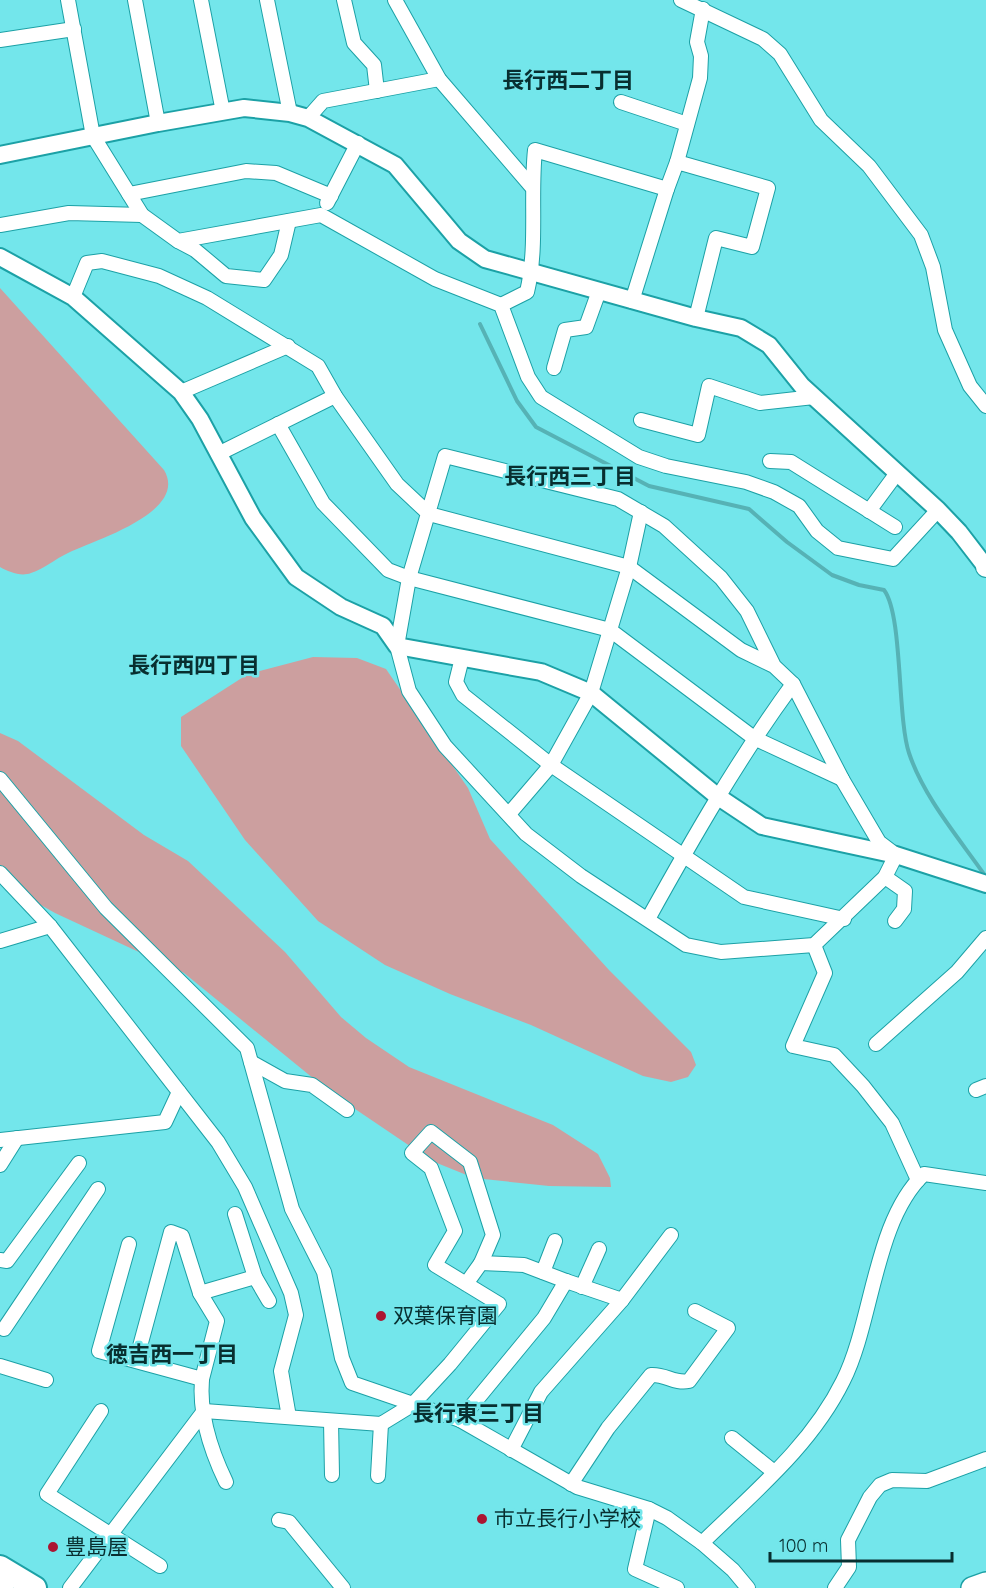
<svg xmlns="http://www.w3.org/2000/svg" width="986" height="1588" viewBox="0 0 986 1588" font-family="Quicksand,'Noto Sans JP',sans-serif">
<style>
.green{fill:#cc9f9f}
.lines{fill:none;stroke-linecap:round;stroke-linejoin:round}
.stream{stroke:#56b2b5;stroke-width:4}
.minor-casing{stroke:#1ca1a6;stroke-width:16}
.tertiary-casing{stroke:#1ca1a6;stroke-width:20}
.secondary-casing{stroke:#1ca1a6;stroke-width:22}
.primary-casing{stroke:#1ca1a6;stroke-width:24}
.trunk-casing{stroke:#1ca1a6;stroke-width:26}
.minor{stroke:#fff;stroke-width:14}
.tertiary{stroke:#fff;stroke-width:16}
.secondary{stroke:#fff;stroke-width:20}
.primary{stroke:#fff;stroke-width:21}
.trunk{stroke:#fff;stroke-width:22}
.poi-dot{fill:#ab1532;stroke:#73e6eb;stroke-width:2}
.labels{text-anchor:middle;stroke-width:5;stroke-linejoin:round;paint-order:stroke}
.poi-label{font-size:21px;fill:#082f30;stroke:#73e6eb;text-anchor:start}
.neighbourhood-label{font-size:22px;font-weight:bold;fill:#082f30;stroke:#73e6eb}
</style>
<rect width="100%" height="100%" fill="#73e6eb"/>
<!-- green -->
<g class="green">
<path d="M0,288l164,182c25,42 -69,70 -96,83 -13,6 -24,16 -37,20 -10,4 -22,-1 -31,-6z"/>
<polygon points="313,657 357,658 386,669 468,788 490,839 609,970 691,1052 696,1065 688,1077 671,1082 643,1076 531,1025 450,994 385,965 318,921 245,840 181,746 181,717 248,674"/>
<polygon points="0,733 18,741 144,835 188,861 285,952 341,1017 366,1038 409,1067 553,1125 598,1154 610,1178 611,1187 549,1186 474,1178 432,1161 330,1092 184,973 55,913 0,882"/>
</g>
<g class="lines">
<!-- stream -->
<path class="stream" d="M480,324l37,77 19,26 113,59 100,23 38,33 45,33 27,10 25,5c19,25 13,127 25,163 15,45 50,85 77,124"/>
<!-- minor casing -->
<g class="minor-casing">
<g id="minor">
<polyline points="68,0 93,136 142,215 178,241 321,215 435,279 501,305 528,377 541,397 554,405 639,457 666,466 746,482 774,492 799,506 817,531 838,548 893,559 938,510"/>
<polyline points="135,0 158,123"/>
<polyline points="201,0 223,112"/>
<polyline points="267,0 290,113"/>
<polyline points="344,0 354,43 374,65 377,91"/>
<polyline points="395,0 439,79 531,186"/>
<polyline points="681,0 763,39 780,54 821,120 869,166 921,235 933,267 945,330 970,386 986,406"/>
<polyline points="0,40 74,29"/>
<polyline points="621,102 687,124"/>
<polyline points="308,118 323,101 439,79"/>
<polyline points="677,162 700,78 701,56 697,42 703,9"/>
<polyline points="667,189 677,162 768,188 752,247 716,238 696,318"/>
<polyline points="129,194 246,171 276,173 331,196"/>
<polyline points="327,203 358,143"/>
<polyline points="0,225 69,213 142,215"/>
<polyline points="178,241 195,250 226,276 264,280 281,255 289,221"/>
<polyline points="73,297 87,263 102,261 159,276 207,298 318,366 335,396 397,484 429,514 629,567 741,650 774,666 793,684 842,779 879,842 896,855 885,877 814,945 721,952 686,945 581,876 526,834 445,746 409,691 397,646 409,578 445,456 618,499 664,526 721,578 747,611 774,666"/>
<path d="M501,305l26,-13c11,-46 3,-95 8,-142l132,39 -35,112"/>
<polyline points="554,368 565,330 586,327 599,291"/>
<polyline points="181,392 288,346"/>
<polyline points="641,420 698,435 709,386 760,403 814,397"/>
<polyline points="278,424 323,503 388,570 409,578 610,630 754,738 842,779"/>
<polyline points="218,454 335,396"/>
<polyline points="770,461 791,462 895,527"/>
<polyline points="869,511 897,473"/>
<polyline points="462,658 456,682 463,695 551,765 744,897 844,919"/>
<polyline points="0,779 106,908 247,1048 292,1209 324,1272 342,1358 352,1383 460,1420 577,1487 649,1509 667,1518 702,1543 733,1570 748,1588"/>
<polyline points="509,814 551,765 591,693 629,567 641,512"/>
<polyline points="0,873 50,926 218,1142 245,1187 291,1293 296,1315 281,1371 289,1417"/>
<polyline points="885,877 905,891 904,909 895,921"/>
<path d="M648,919c45,-81 90,-160 145,-235"/>
<polyline points="0,941 50,926"/>
<polyline points="814,945 825,973 793,1046 834,1055 863,1086 892,1123 918,1180"/>
<polyline points="876,1044 957,972 986,938"/>
<polyline points="251,1062 285,1081 312,1085 347,1110"/>
<polyline points="976,1090 986,1086"/>
<polyline points="0,1140 165,1122 179,1092"/>
<polyline points="0,1165 17,1138"/>
<polyline points="235,1214 255,1277"/>
<polyline points="129,1244 99,1351 202,1379 217,1321 200,1293 182,1236 171,1232 136,1361"/>
<polyline points="0,1260 7,1261 79,1163"/>
<polyline points="543,1272 555,1241"/>
<polyline points="566,1281 622,1300"/>
<polyline points="582,1287 599,1249"/>
<polyline points="200,1293 255,1277 269,1301"/>
<polyline points="4,1329 98,1189"/>
<polyline points="0,1366 46,1380"/>
<path d="M202,1379c-3,36 8,70 24,103"/>
<polyline points="101,1411 47,1494 160,1566"/>
<polyline points="460,1420 544,1318 566,1281 524,1265 481,1263"/>
<polyline points="331,1421 332,1475"/>
<polyline points="732,1438 774,1472"/>
<polyline points="511,1450 541,1392 622,1300 671,1235"/>
<polyline points="378,1476 381,1424"/>
<path d="M571,1484l37,-56 43,-53c15,-1 23,9 38,6l39,-53 -33,-17"/>
<polyline points="649,1509 635,1569 677,1588"/>
<polyline points="279,1520 289,1522 343,1588"/>
<path d="M702,1543c51,-50 109,-97 141,-162 30,-59 31,-160 81,-207l62,9"/>
<polyline points="70,1588 204,1411 381,1424 412,1405 450,1364 499,1304 435,1265 455,1231 431,1168 412,1153 431,1132 470,1162 493,1235 481,1263 466,1284"/>
<polyline points="835,1588 849,1567 848,1540 870,1497 880,1485 892,1480 927,1481 986,1459"/>
</g>
</g>
<!-- tertiary casing -->
<g class="tertiary-casing">
<g id="tertiary">
<polyline points="0,155 158,123 244,108 290,113 308,118 395,165 459,241 485,259 696,318 741,328 769,345 802,386 938,510 959,532 986,567"/>
<polyline points="0,257 73,297 181,392 200,419 253,518 296,577 341,607 383,626 397,646 541,672 591,693 717,796 762,826 896,855 986,884"/>
</g>
</g>
<!-- secondary casing -->
<g class="secondary-casing">
<polyline id="secondary" points="986,566 986,567"/>
</g>
<!-- primary casing -->
<g class="primary-casing">
<polyline id="primary" points="972,1588 986,1583"/>
</g>
<!-- trunk casing -->
<g class="trunk-casing">
<g id="trunk">
<polyline points="0,1567 35,1588"/>
<polyline points="0,1587 2,1588"/>
</g>
</g>
<!-- minor -->
<use href="#minor" class="minor"/>
<!-- tertiary -->
<use href="#tertiary" class="tertiary"/>
<!-- secondary -->
<use href="#secondary" class="secondary"/>
<!-- primary -->
<use href="#primary" class="primary"/>
<!-- trunk -->
<use href="#trunk" class="trunk"/>
</g>
<!-- markers -->
<g class="poi-dot">
<circle cx="381" cy="1316" r="6"/>
<circle cx="482" cy="1519" r="6"/>
<circle cx="53" cy="1547" r="6"/>
</g>
<g class="labels">
<!-- poi labels -->
<g class="poi-label">
<text x="393" y="1323">双葉保育園</text>
<text x="494" y="1526">市立長行小学校</text>
<text x="65" y="1554">豊島屋</text>
</g>
<!-- neighbourhood labels -->
<g class="neighbourhood-label">
<text x="568" y="88">長行西二丁目</text>
<text x="570" y="484">長行西三丁目</text>
<text x="194" y="673">長行西四丁目</text>
<text x="172" y="1362">徳吉西一丁目</text>
<text x="478" y="1421">長行東三丁目</text>
</g>
</g>
<!-- scale -->
<path d="M770 1552v9h182v-9" fill="none" stroke="#082f30" stroke-width="3"/>
<text x="779" y="1552" font-size="18" fill="#082f30" stroke="#73e6eb" stroke-width="4.5" paint-order="stroke">100 m</text>
</svg>
